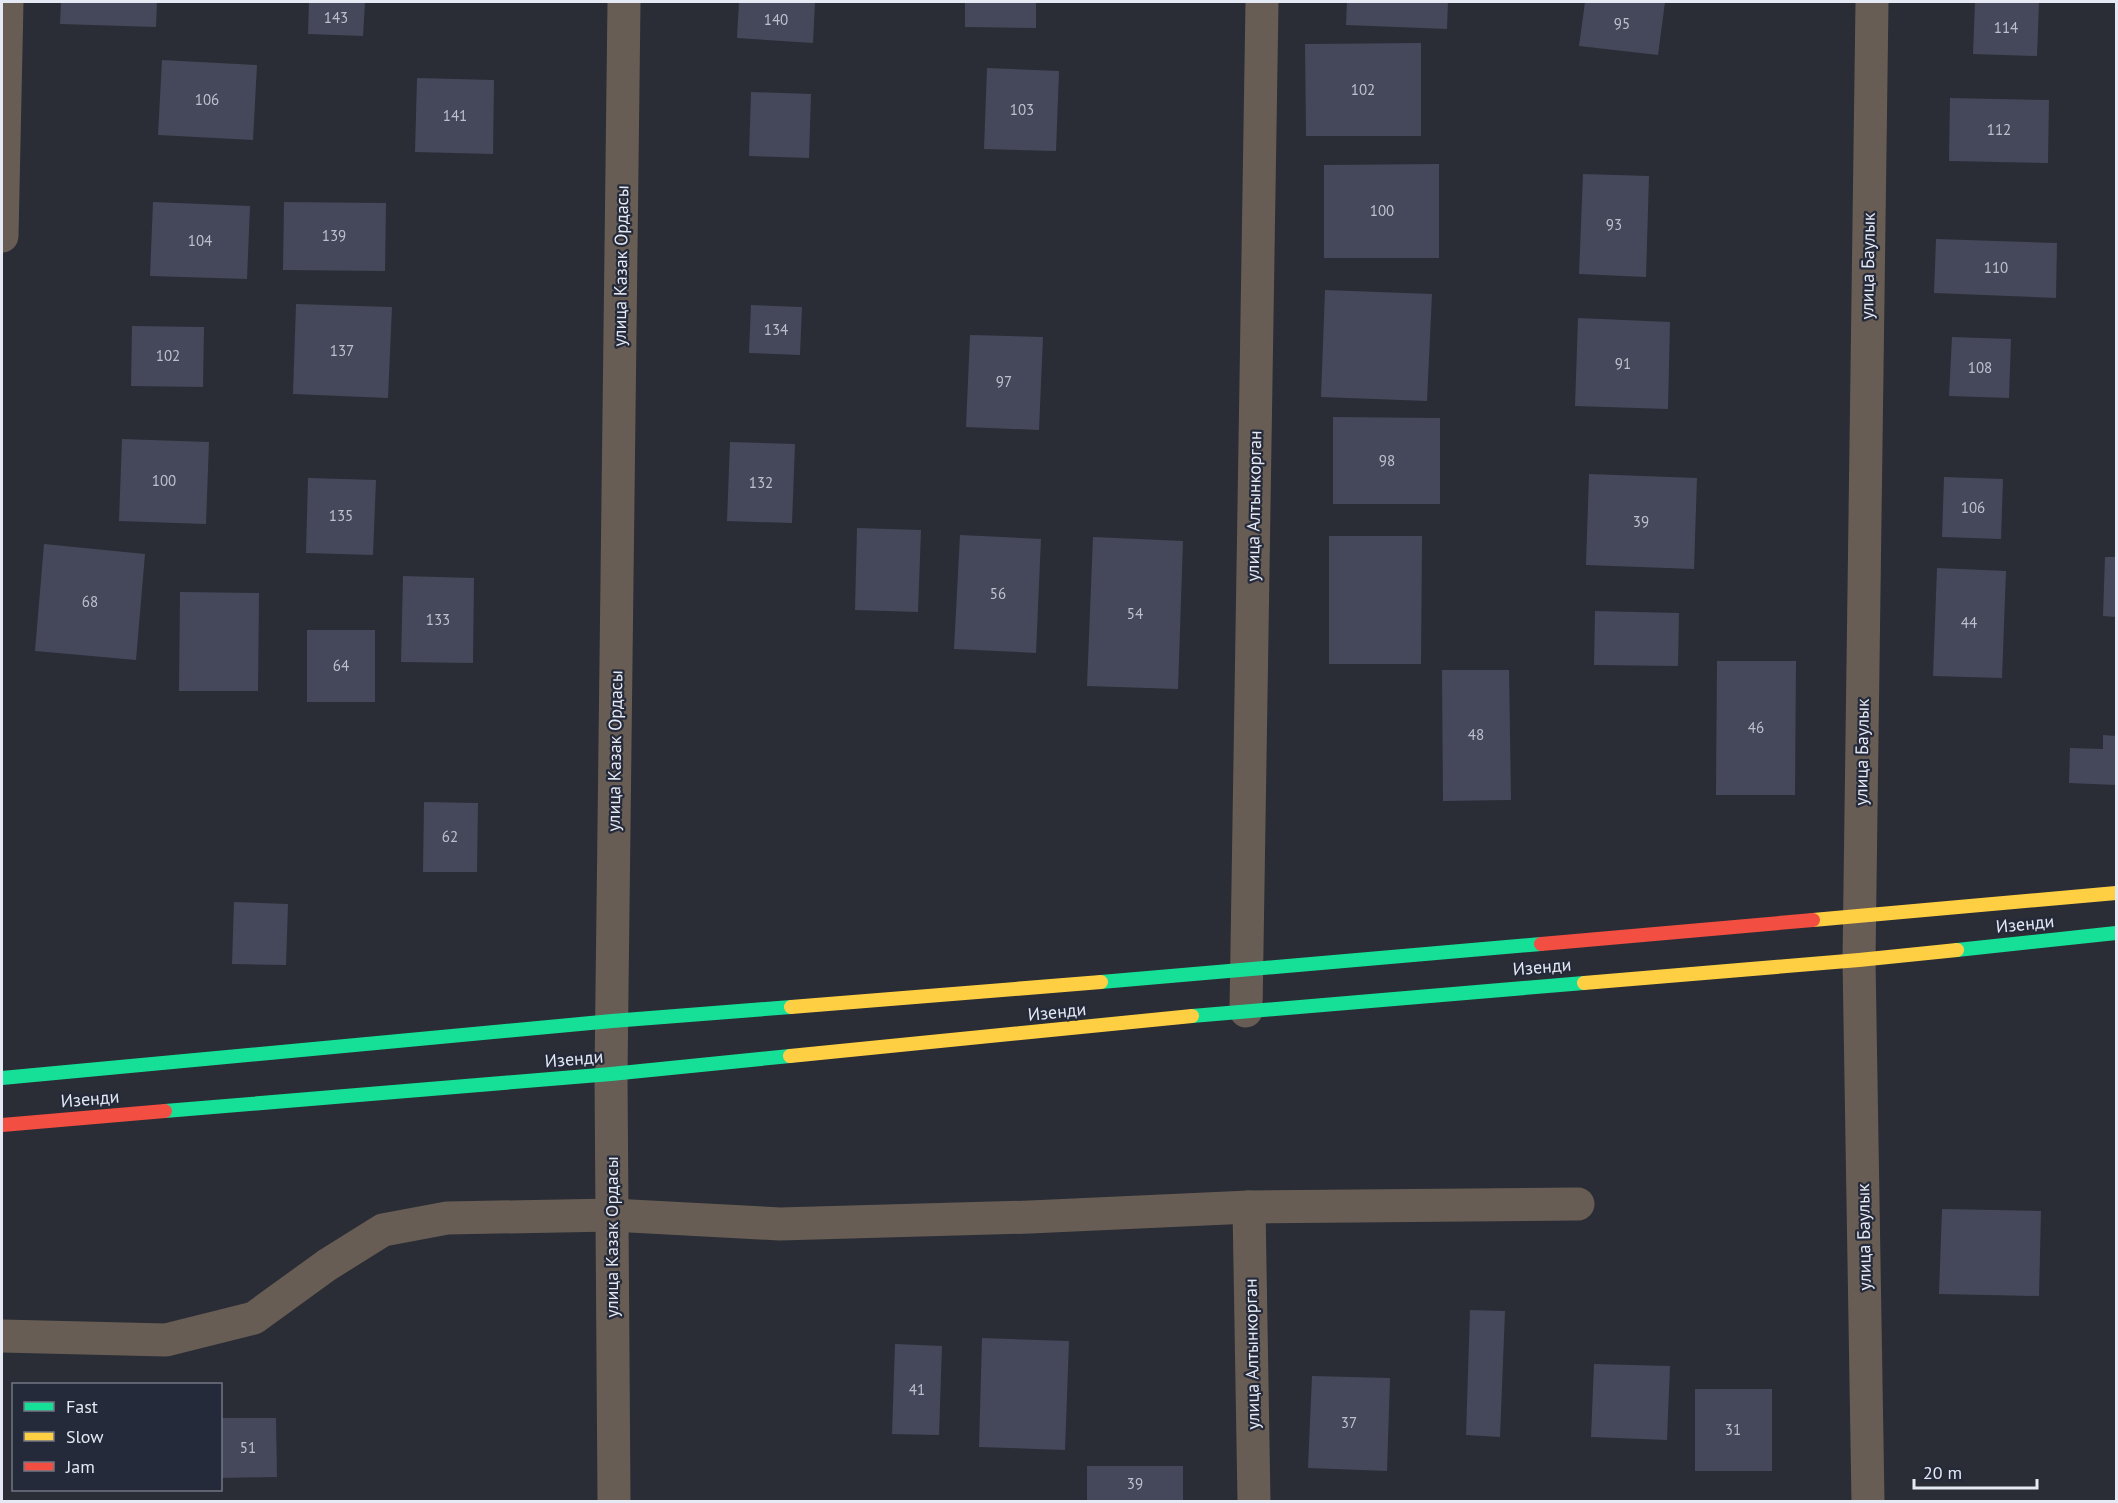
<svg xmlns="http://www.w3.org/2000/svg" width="2118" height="1503" viewBox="0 0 2118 1503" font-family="'PT Sans',sans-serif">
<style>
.building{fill:#44485a}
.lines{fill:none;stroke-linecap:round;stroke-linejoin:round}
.street{stroke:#685d54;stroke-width:33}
.fast{stroke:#16e098;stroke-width:14}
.slow{stroke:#ffcf43;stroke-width:14}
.jam{stroke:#f24e42;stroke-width:14}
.labels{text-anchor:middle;stroke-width:4.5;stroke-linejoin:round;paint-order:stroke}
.number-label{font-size:15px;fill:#bdc1ce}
.street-label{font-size:18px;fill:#e5e9f4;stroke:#252a3a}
</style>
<rect width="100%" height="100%" fill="#2a2d35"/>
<!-- building -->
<g class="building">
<polygon points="61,2 157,2 156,27 60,24"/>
<polygon points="309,2 365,2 363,36 308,34"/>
<polygon points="739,2 815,2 813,43 737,38"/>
<polygon points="965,2 1036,2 1036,28 965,27"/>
<polygon points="1347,2 1448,2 1447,29 1346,25"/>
<polygon points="1585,2 1665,2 1658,55 1579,46"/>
<polygon points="1975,2 2039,2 2037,56 1973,54"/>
<polygon points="1421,43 1421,136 1306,136 1305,44"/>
<polygon points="162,60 257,65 253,140 158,135"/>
<polygon points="987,68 1059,71 1056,151 984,149"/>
<polygon points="417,78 494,80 493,154 415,152"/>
<polygon points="751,92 811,94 809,158 749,156"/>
<polygon points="1950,98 2049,100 2048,163 1949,161"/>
<polygon points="1439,164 1439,258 1324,258 1324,165"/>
<polygon points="1583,174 1649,176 1646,277 1579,274"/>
<polygon points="153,202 250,206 247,279 150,276"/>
<polygon points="284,202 386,203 385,271 283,270"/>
<polygon points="1936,239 2057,243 2056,298 1934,293"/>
<polygon points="1325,290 1432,294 1427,401 1321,397"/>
<polygon points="296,304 392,307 388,398 293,394"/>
<polygon points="751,305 802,307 800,355 749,353"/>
<polygon points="1578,318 1670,322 1668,409 1575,406"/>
<polygon points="132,326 204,327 203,387 131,386"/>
<polygon points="970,335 1043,337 1039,430 966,427"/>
<polygon points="1952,337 2011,339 2009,398 1949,396"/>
<polygon points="1333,417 1440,418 1440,504 1333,504"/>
<polygon points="122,439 209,442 206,524 119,521"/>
<polygon points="730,442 795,444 792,523 727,521"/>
<polygon points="1589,474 1697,478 1694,569 1586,565"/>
<polygon points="1944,477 2003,479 2001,539 1942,537"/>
<polygon points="308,478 376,480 373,555 306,553"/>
<polygon points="857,528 921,530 918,612 855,610"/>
<polygon points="960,535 1041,539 1036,653 954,649"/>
<polygon points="1329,536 1422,536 1421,664 1329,664"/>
<polygon points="1093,537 1183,541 1178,689 1087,686"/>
<polygon points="44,544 145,554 136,660 35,651"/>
<polygon points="2105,557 2116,557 2116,617 2103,616"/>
<polygon points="1937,568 2006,571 2002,678 1933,676"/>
<polygon points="403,576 474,578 473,663 401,662"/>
<polygon points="180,592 259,593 258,691 179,691"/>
<polygon points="1595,611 1679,613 1678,666 1594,665"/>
<rect x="307" y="630" width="68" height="72"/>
<polygon points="1717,661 1796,661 1795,795 1716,795"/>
<polygon points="1442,670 1509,670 1511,800 1443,801"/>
<polygon points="2103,735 2116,736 2116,785 2069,783 2070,748 2103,749"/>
<polygon points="424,802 478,803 477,872 423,872"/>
<polygon points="234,902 288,904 286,965 232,964"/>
<polygon points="1942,1209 2041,1211 2039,1296 1939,1294"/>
<polygon points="1470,1310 1505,1311 1500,1437 1466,1435"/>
<polygon points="982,1338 1069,1341 1065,1450 979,1447"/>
<polygon points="895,1344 942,1346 939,1435 892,1434"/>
<polygon points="1594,1364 1670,1366 1667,1440 1591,1437"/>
<polygon points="1312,1376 1390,1378 1387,1471 1308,1468"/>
<rect x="1695" y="1389" width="77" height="82"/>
<polygon points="220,1418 276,1418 277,1477 220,1478"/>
<rect x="1087" y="1466" width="96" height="36"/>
</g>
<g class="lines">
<!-- street -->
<g class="street">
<polyline points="2,236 7,2"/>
<polyline points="1246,1011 1262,2"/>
<polyline points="1249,1207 1254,1502"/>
<polyline points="2,1336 166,1340 254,1318 327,1265 383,1230 447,1218 612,1215 780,1224 1030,1217 1249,1207 1578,1204"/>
<polyline points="614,1502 611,1074 624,2"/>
<polyline points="1868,1502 1859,960 1872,2"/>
</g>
<!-- fast -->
<g class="fast">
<polyline points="1957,950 2116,933"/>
<polyline points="1101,982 1541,944"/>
<polyline points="1192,1016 1584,983"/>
<polyline points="2,1078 612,1021 791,1007"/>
<polyline points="165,1111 611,1074 790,1056"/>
</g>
<!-- slow -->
<g class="slow">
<polyline points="1813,920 2116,893"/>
<polyline points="1584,983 1859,960 1957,950"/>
<polyline points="791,1007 1101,982"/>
<polyline points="790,1056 1192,1016"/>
</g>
<!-- jam -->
<g class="jam">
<polyline points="1541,944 1813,920"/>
<polyline points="2,1125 165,1111"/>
</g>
</g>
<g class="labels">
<!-- number labels -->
<g class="number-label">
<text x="336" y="23">143</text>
<text x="776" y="25">140</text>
<text x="1622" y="29">95</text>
<text x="2006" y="33">114</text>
<text x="1363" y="95">102</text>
<text x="207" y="105">106</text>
<text x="1022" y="115">103</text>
<text x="455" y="121">141</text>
<text x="1999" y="135">112</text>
<text x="1382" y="216">100</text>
<text x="1614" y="230">93</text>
<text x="334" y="241">139</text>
<text x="200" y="246">104</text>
<text x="1996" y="273">110</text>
<text x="776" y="335">134</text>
<text x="342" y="356">137</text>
<text x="168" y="361">102</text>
<text x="1623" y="369">91</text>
<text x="1980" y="373">108</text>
<text x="1004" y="387">97</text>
<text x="1387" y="466">98</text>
<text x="164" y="486">100</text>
<text x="761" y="488">132</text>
<text x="1973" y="513">106</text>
<text x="341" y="521">135</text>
<text x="1641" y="527">39</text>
<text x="998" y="599">56</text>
<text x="90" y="607">68</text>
<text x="1135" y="619">54</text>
<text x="438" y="625">133</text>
<text x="1969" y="628">44</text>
<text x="341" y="671">64</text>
<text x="1756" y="733">46</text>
<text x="1476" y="740">48</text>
<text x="450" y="842">62</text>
<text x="917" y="1395">41</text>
<text x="1349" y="1428">37</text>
<text x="1733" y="1435">31</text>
<text x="248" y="1453">51</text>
<text x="1135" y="1489">39</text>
</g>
<!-- street labels -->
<g class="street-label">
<text transform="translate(621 266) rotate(-89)" y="6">улица Казак Ордасы</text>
<text transform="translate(1868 266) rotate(-89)" y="6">улица Баулык</text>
<text transform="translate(1254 506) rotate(-89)" y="6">улица Алтынкорган</text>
<text transform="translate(615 751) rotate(-89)" y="6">улица Казак Ордасы</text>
<text transform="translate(1862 752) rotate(-89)" y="6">улица Баулык</text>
<text transform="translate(2025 924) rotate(-6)" y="6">Изенди</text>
<text transform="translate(1542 967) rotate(-5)" y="6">Изенди</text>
<text transform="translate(1057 1012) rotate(-6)" y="6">Изенди</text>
<text transform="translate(574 1059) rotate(-5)" y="6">Изенди</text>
<text transform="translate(90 1099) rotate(-5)" y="6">Изенди</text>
<text transform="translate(612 1237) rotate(-90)" y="6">улица Казак Ордасы</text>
<text transform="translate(1864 1237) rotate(-91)" y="6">улица Баулык</text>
<text transform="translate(1252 1354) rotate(-91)" y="6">улица Алтынкорган</text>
</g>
</g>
<!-- border -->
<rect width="2118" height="1503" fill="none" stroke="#e5e9f4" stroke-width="6"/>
<!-- legend -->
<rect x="12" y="1383" width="210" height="108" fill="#252a3a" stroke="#727684" stroke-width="1.5"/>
<rect x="24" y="1402" width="30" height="9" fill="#16e098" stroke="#727684" stroke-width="1.5"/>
<text x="66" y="1413" font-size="18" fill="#e5e9f4">Fast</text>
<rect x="24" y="1432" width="30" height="9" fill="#ffcf43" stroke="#727684" stroke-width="1.5"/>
<text x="66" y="1443" font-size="18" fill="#e5e9f4">Slow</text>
<rect x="24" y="1462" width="30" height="9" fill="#f24e42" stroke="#727684" stroke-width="1.5"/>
<text x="66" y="1473" font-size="18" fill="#e5e9f4">Jam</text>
<!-- scale -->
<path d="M1914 1479v9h123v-9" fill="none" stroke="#e5e9f4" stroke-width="3"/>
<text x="1923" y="1479" font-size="18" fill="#e5e9f4" stroke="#252a3a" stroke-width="4.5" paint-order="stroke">20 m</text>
</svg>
